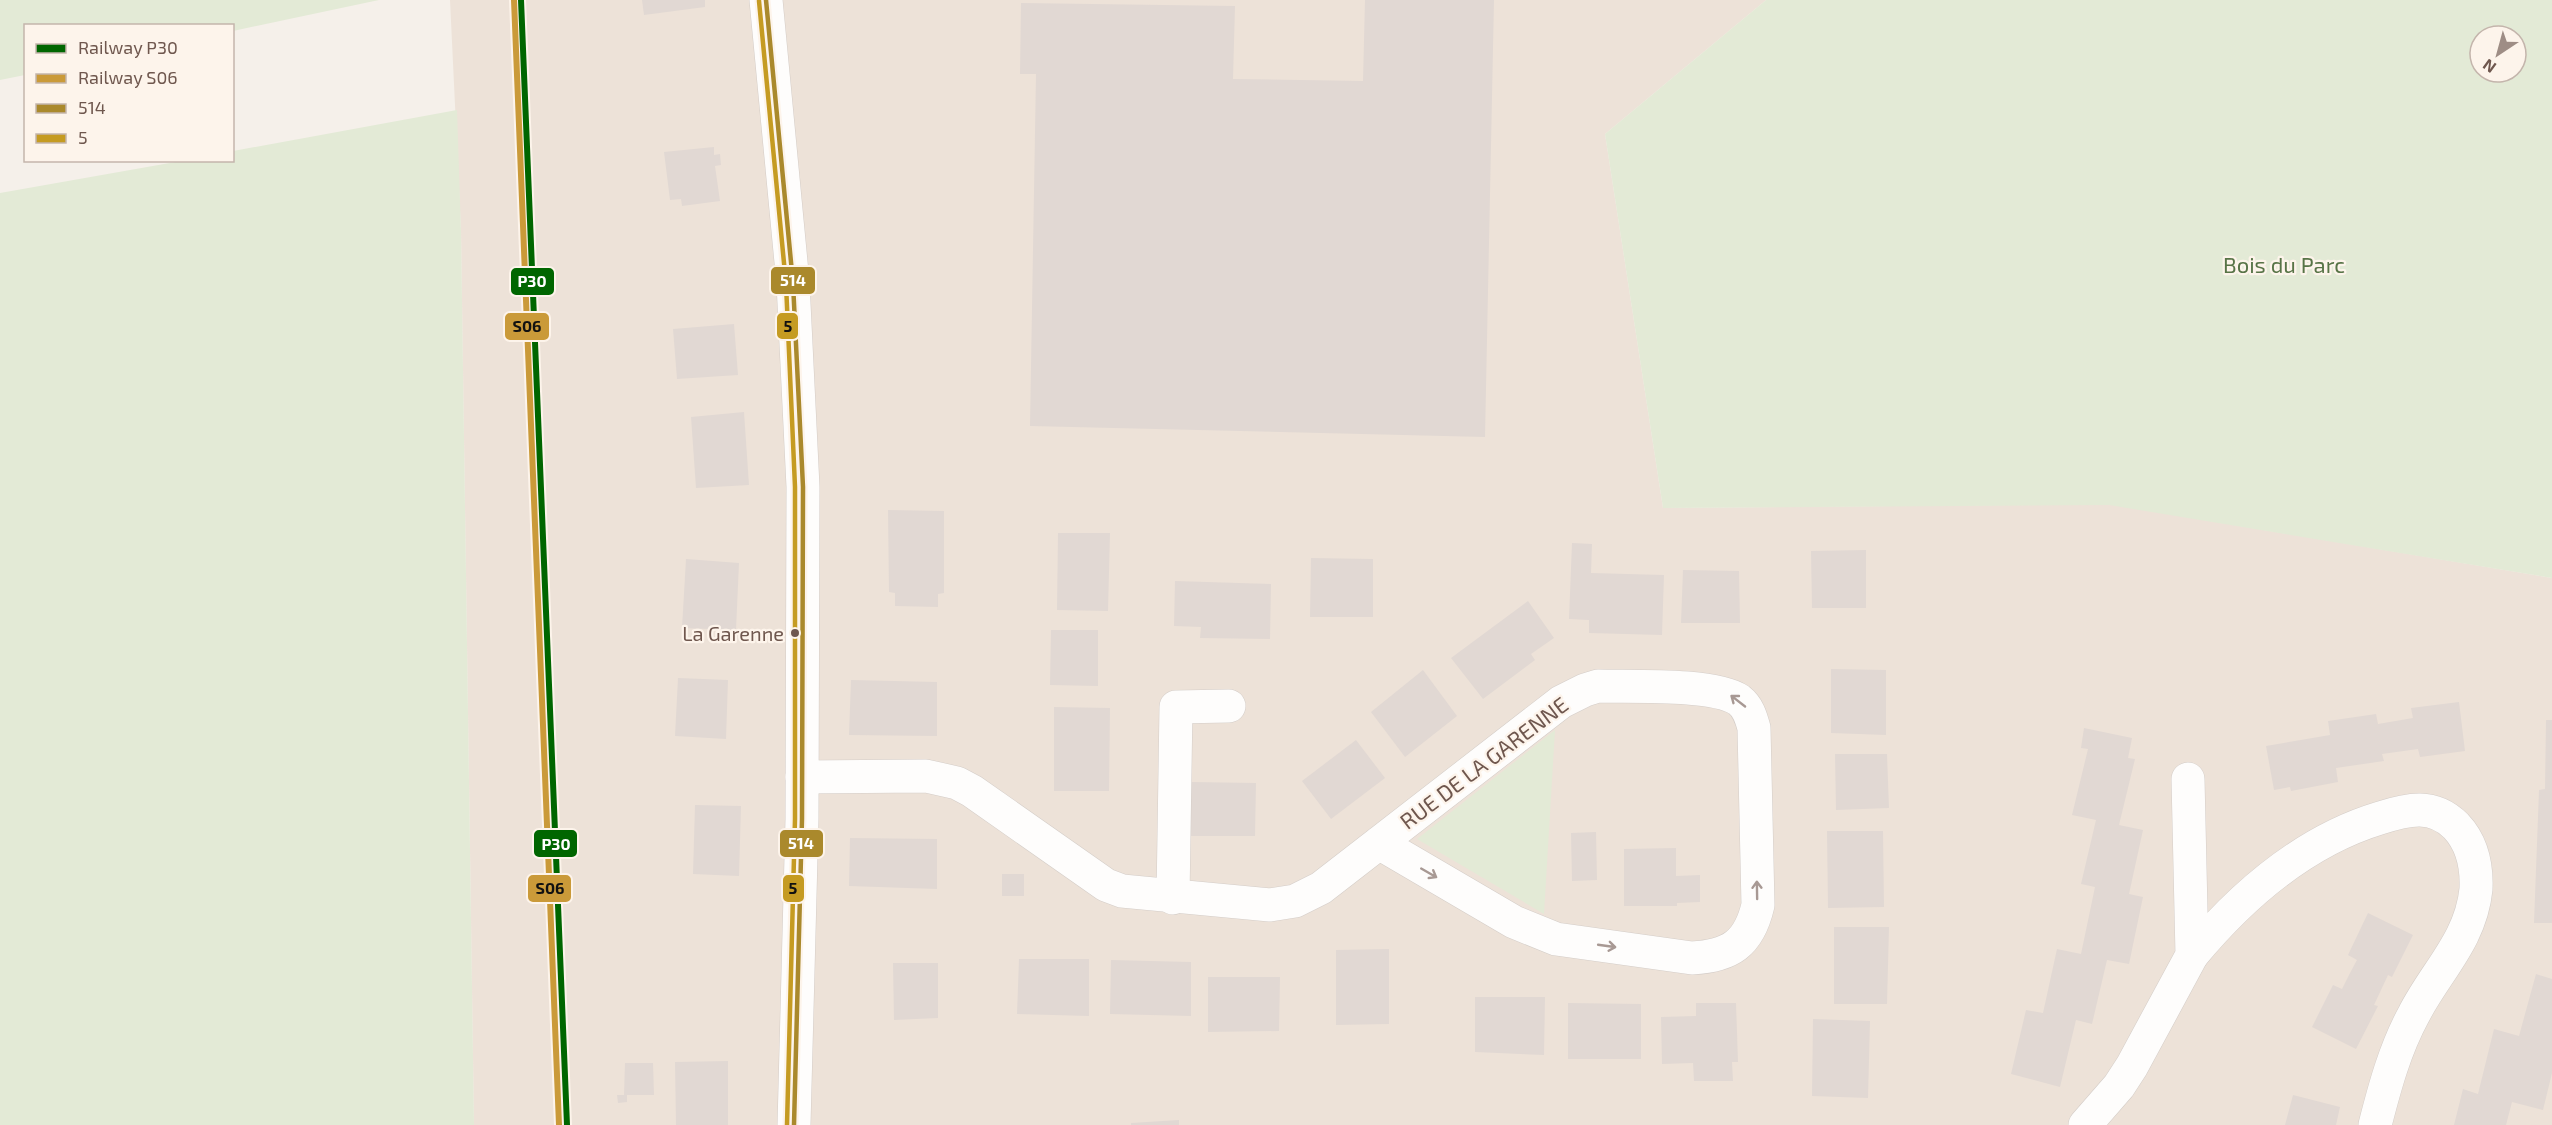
<svg xmlns="http://www.w3.org/2000/svg" width="2552" height="1125" viewBox="0 0 2552 1125" font-family="'Exo 2',sans-serif">
<style>
.residential{fill:#ede2d8}
.green{fill:#e3ead6;fill-rule:evenodd}
.building{fill:#e1d8d3}
.lines{fill:none;stroke-linecap:round;stroke-linejoin:round}
.street-casing{stroke:#d4cdc8;stroke-width:34}
.secondary-casing{stroke:#d4ccc6;stroke-width:34}
.street{stroke:#fefdfc;stroke-width:33}
.secondary{stroke:#fefdfc;stroke-width:33}
.bus-1-casing{stroke:#fdf4eb;stroke-width:9}
.bus-2-casing{stroke:#fdf4eb;stroke-width:9}
.bus-1{stroke:#aa892c;stroke-width:4.5}
.bus-2{stroke:#c59b22;stroke-width:4.5}
.rail-1-casing{stroke:#fdf4eb;stroke-width:10}
.rail-2-casing{stroke:#fdf4eb;stroke-width:10}
.rail-1{stroke:#060;stroke-width:6}
.rail-2{stroke:#ca9a39;stroke-width:6}
.oneway{stroke:#a89994}
.bus-dot{fill:#6f574e;stroke:#fdf4eb;stroke-width:2}
.labels{text-anchor:middle;stroke-width:4.5;stroke-linejoin:round;paint-order:stroke}
.bus-label{font-size:20px;fill:#6f574e;stroke:#fdf4eb;text-anchor:end}
.park-label{font-size:22px;fill:#587447;stroke:#fdf4eb}
.street-label{font-size:22px;fill:#6f574e;stroke:#fdf4eb}
.line-badge{stroke:#fdf4eb;stroke-width:2}
.badge-label{font-size:16px;text-anchor:middle;font-weight:bold;fill:#fff}
.pale-badge-label{font-size:16px;text-anchor:middle;font-weight:bold;fill:#111}
</style>
<rect width="100%" height="100%" fill="#f5f0ea"/>
<!-- residential -->
<polygon class="residential" points="450,0 1766,0 1605,134 1663,508 2109,504 2552,578 2552,1125 474,1125 461,231"/>
<!-- green -->
<g class="green">
<polygon points="0,0 379,0 233,31 232,26 26,26 25,75 0,80"/>
<path d="M1766,0h786v578l-443,-73 -446,3 -58,-374zM2480,36h36v36h-36z"/>
<polygon points="457,110 461,231 474,1125 0,1125 0,193 181,161 232,160 233,151"/>
<polygon points="1555,730 1544,914 1417,839"/>
</g>
<!-- building -->
<g class="building">
<polygon points="642,0 705,0 705,7 644,15"/>
<polygon points="1365,0 1494,0 1485,437 1030,426 1036,74 1020,74 1021,3 1235,6 1233,79 1363,81"/>
<polygon points="714,147 714,155 720,154 721,165 715,166 720,201 682,206 681,199 670,200 664,152"/>
<polygon points="734,324 738,375 677,379 673,329"/>
<polygon points="744,412 749,485 696,488 691,417"/>
<polygon points="888,510 944,511 944,593 938,594 938,607 895,606 895,593 889,592"/>
<polygon points="1058,533 1110,533 1108,611 1057,610"/>
<polygon points="1572,543 1592,544 1591,573 1664,575 1662,635 1589,633 1589,620 1569,619"/>
<polygon points="1866,550 1866,608 1812,608 1811,551"/>
<polygon points="1311,558 1373,559 1373,617 1310,617"/>
<polygon points="686,559 739,563 736,630 682,628"/>
<polygon points="1683,570 1739,571 1740,623 1681,623"/>
<polygon points="1175,581 1271,584 1270,639 1200,638 1201,627 1174,626"/>
<polygon points="1528,601 1554,638 1531,654 1535,660 1483,699 1451,658"/>
<polygon points="1051,630 1098,630 1098,686 1050,685"/>
<polygon points="1831,669 1886,670 1886,735 1831,733"/>
<polygon points="1423,670 1457,716 1405,757 1371,712"/>
<polygon points="678,678 728,680 726,739 675,736"/>
<polygon points="851,680 937,682 937,736 849,735"/>
<polygon points="2459,702 2465,751 2420,757 2418,749 2382,754 2384,761 2336,768 2338,782 2291,791 2290,787 2274,790 2266,746 2330,735 2328,721 2376,714 2378,724 2413,718 2411,708"/>
<polygon points="1054,707 1110,708 1109,791 1054,791"/>
<polygon points="2546,720 2552,720 2552,923 2534,923 2539,790 2545,789"/>
<polygon points="2084,728 2132,738 2128,758 2135,759 2119,825 2143,830 2129,894 2143,897 2129,964 2107,960 2092,1024 2076,1020 2060,1087 2011,1074 2026,1010 2043,1013 2057,949 2081,954 2095,887 2081,884 2096,820 2072,815 2088,749 2081,748"/>
<polygon points="1356,740 1385,778 1331,819 1302,781"/>
<polygon points="1835,754 1887,754 1889,808 1836,810"/>
<polygon points="1191,782 1256,783 1255,836 1191,836"/>
<polygon points="695,805 741,806 739,876 693,874"/>
<polygon points="1827,831 1883,831 1884,907 1828,908"/>
<polygon points="1596,832 1597,880 1572,881 1571,833"/>
<polygon points="850,838 937,839 937,889 849,886"/>
<polygon points="1676,848 1676,876 1700,875 1700,902 1677,903 1677,906 1624,906 1624,849"/>
<rect x="1002" y="874" width="22" height="22"/>
<polygon points="2368,913 2413,935 2392,977 2388,975 2374,1005 2378,1006 2356,1049 2312,1027 2333,985 2342,989 2349,975 2357,960 2348,955"/>
<polygon points="1834,927 1889,927 1887,1004 1834,1004"/>
<polygon points="1389,949 1389,1024 1336,1025 1336,950"/>
<polygon points="1019,959 1089,959 1089,1016 1017,1014"/>
<polygon points="1111,960 1191,962 1191,1016 1110,1014"/>
<polygon points="893,963 938,963 938,1018 894,1020"/>
<polygon points="2536,974 2552,979 2552,1073 2543,1110 2512,1102 2506,1125 2454,1125 2463,1089 2478,1094 2494,1029 2519,1036"/>
<polygon points="1208,977 1280,977 1279,1031 1208,1032"/>
<polygon points="1475,997 1545,997 1544,1055 1475,1052"/>
<polygon points="1568,1003 1641,1004 1641,1059 1568,1059"/>
<polygon points="1696,1003 1736,1003 1738,1062 1732,1062 1733,1081 1694,1081 1693,1063 1662,1064 1661,1017 1696,1016"/>
<polygon points="1813,1019 1870,1021 1868,1098 1812,1096"/>
<polygon points="728,1061 728,1125 676,1125 675,1062"/>
<polygon points="625,1063 653,1063 654,1095 627,1095 627,1102 618,1103 617,1095 624,1095"/>
<polygon points="2293,1095 2340,1107 2336,1125 2285,1125"/>
<polygon points="1179,1120 1179,1125 1131,1125 1131,1123"/>
</g>
<g class="lines">
<!-- street casing -->
<g class="street-casing">
<g id="street">
<path d="M802,777l124,-1 31,7 15,8 134,94 16,6 148,14 25,-4 26,-13 240,-186 24,-12 13,-4c33,1 116,-3 141,14 9,7 12,17 15,28l4,177c-9,39 -28,51 -66,53l-136,-19 -42,-17 -135,-79"/>
<polyline points="1173,898 1176,707 1229,706"/>
<path d="M2192,955c50,-60 112,-114 188,-137 28,-9 53,-15 76,8 16,17 21,40 20,63 -5,51 -40,82 -62,125 -19,35 -29,72 -39,111"/>
<polyline points="2085,1125 2119,1086 2132,1066 2192,955 2188,779"/>
</g>
</g>
<!-- secondary casing -->
<g class="secondary-casing">
<polyline id="secondary" points="766,0 793,283 803,487 802,819 794,1125"/>
</g>
<!-- street -->
<use href="#street" class="street"/>
<!-- secondary -->
<use href="#secondary" class="secondary"/>
<!-- bus-1 casing -->
<g class="bus-1-casing">
<polyline id="bus-1" points="766,0 793,283 803,487 802,819 794,1125"/>
</g>
<!-- bus-2 casing -->
<g class="bus-2-casing">
<polyline id="bus-2" points="759,1 786,284 795,487 795,819 787,1125"/>
</g>
<!-- bus-1 -->
<use href="#bus-1" class="bus-1"/>
<!-- bus-2 -->
<use href="#bus-2" class="bus-2"/>
<!-- rail-1 casing -->
<g class="rail-1-casing">
<polyline id="rail-1" points="521,0 567,1125"/>
</g>
<!-- rail-2 casing -->
<g class="rail-2-casing">
<polyline id="rail-2" points="514,0 559,1125"/>
</g>
<!-- rail-1 -->
<use href="#rail-1" class="rail-1"/>
<!-- rail-2 -->
<use href="#rail-2" class="rail-2"/>
</g>
<!-- one-way arrows -->
<defs><path id="oneway-shaft" d="M-6 0H5M1.5-3L5.5 0L1.5 3" fill="none" stroke-width="1.6" stroke-linecap="round" stroke-linejoin="round" transform="scale(1.5)"/></defs>
<g class="oneway">
<use href="#oneway-shaft" transform="translate(1738 701) rotate(-142)"/>
<use href="#oneway-shaft" transform="translate(1429 873) rotate(30)"/>
<use href="#oneway-shaft" transform="translate(1757 890) rotate(-91)"/>
<use href="#oneway-shaft" transform="translate(1607 946) rotate(8)"/>
</g>
<!-- markers -->
<circle class="bus-dot" cx="795" cy="633" r="5"/>
<g class="labels">
<!-- bus labels -->
<g class="bus-label">
<text x="784" y="641">La Garenne</text>
</g>
<!-- park labels -->
<g class="park-label">
<text x="2284" y="273">Bois du Parc</text>
</g>
<!-- street labels -->
<g class="street-label">
<text transform="translate(1484 763) rotate(-37)" y="8">RUE DE LA GARENNE</text>
</g>
</g>
<g class="line-badge">
<rect x="770" y="266" width="46" height="29" rx="6" fill="#aa892c"/>
<rect x="510" y="267" width="45" height="29" rx="6" fill="#060"/>
<rect x="776" y="312" width="23" height="28" rx="6" fill="#c59b22"/>
<rect x="504" y="312" width="46" height="29" rx="6" fill="#ca9a39"/>
<rect x="779" y="829" width="45" height="29" rx="6" fill="#aa892c"/>
<rect x="533" y="829" width="45" height="29" rx="6" fill="#060"/>
<rect x="782" y="874" width="23" height="29" rx="6" fill="#c59b22"/>
<rect x="527" y="874" width="45" height="29" rx="6" fill="#ca9a39"/>
</g>
<g class="badge-label">
<text x="793" y="286">514</text>
<text x="532" y="287">P30</text>
<text x="801" y="849">514</text>
<text x="556" y="850">P30</text>
</g>
<g class="pale-badge-label">
<text x="788" y="332">5</text>
<text x="527" y="332">S06</text>
<text x="793" y="894">5</text>
<text x="550" y="894">S06</text>
</g>
<!-- legend -->
<rect x="24" y="24" width="210" height="138" fill="#fdf4eb" stroke="#c4b5ac" stroke-width="1.5"/>
<rect x="36" y="44" width="30" height="9" fill="#006600" stroke="#c4b5ac" stroke-width="1.5"/>
<text x="78" y="54" font-size="18" fill="#6f574e">Railway P30</text>
<rect x="36" y="74" width="30" height="9" fill="#ca9a39" stroke="#c4b5ac" stroke-width="1.5"/>
<text x="78" y="84" font-size="18" fill="#6f574e">Railway S06</text>
<rect x="36" y="104" width="30" height="9" fill="#aa892c" stroke="#c4b5ac" stroke-width="1.5"/>
<text x="78" y="114" font-size="18" fill="#6f574e">514</text>
<rect x="36" y="134" width="30" height="9" fill="#c59b22" stroke="#c4b5ac" stroke-width="1.5"/>
<text x="78" y="144" font-size="18" fill="#6f574e">5</text>
<!-- north arrow -->
<g transform="translate(2498 54) rotate(216)"><circle r="28" fill="#fdf4eb" stroke="#c4b5ac" stroke-width="1.5"/>
<path d="M0-4.5L10 22L0 15L-10 22Z" fill="#9e8d85"/>
<text y="-9" font-size="16" font-weight="bold" text-anchor="middle" fill="#6f574e">N</text>
</g>
</svg>
